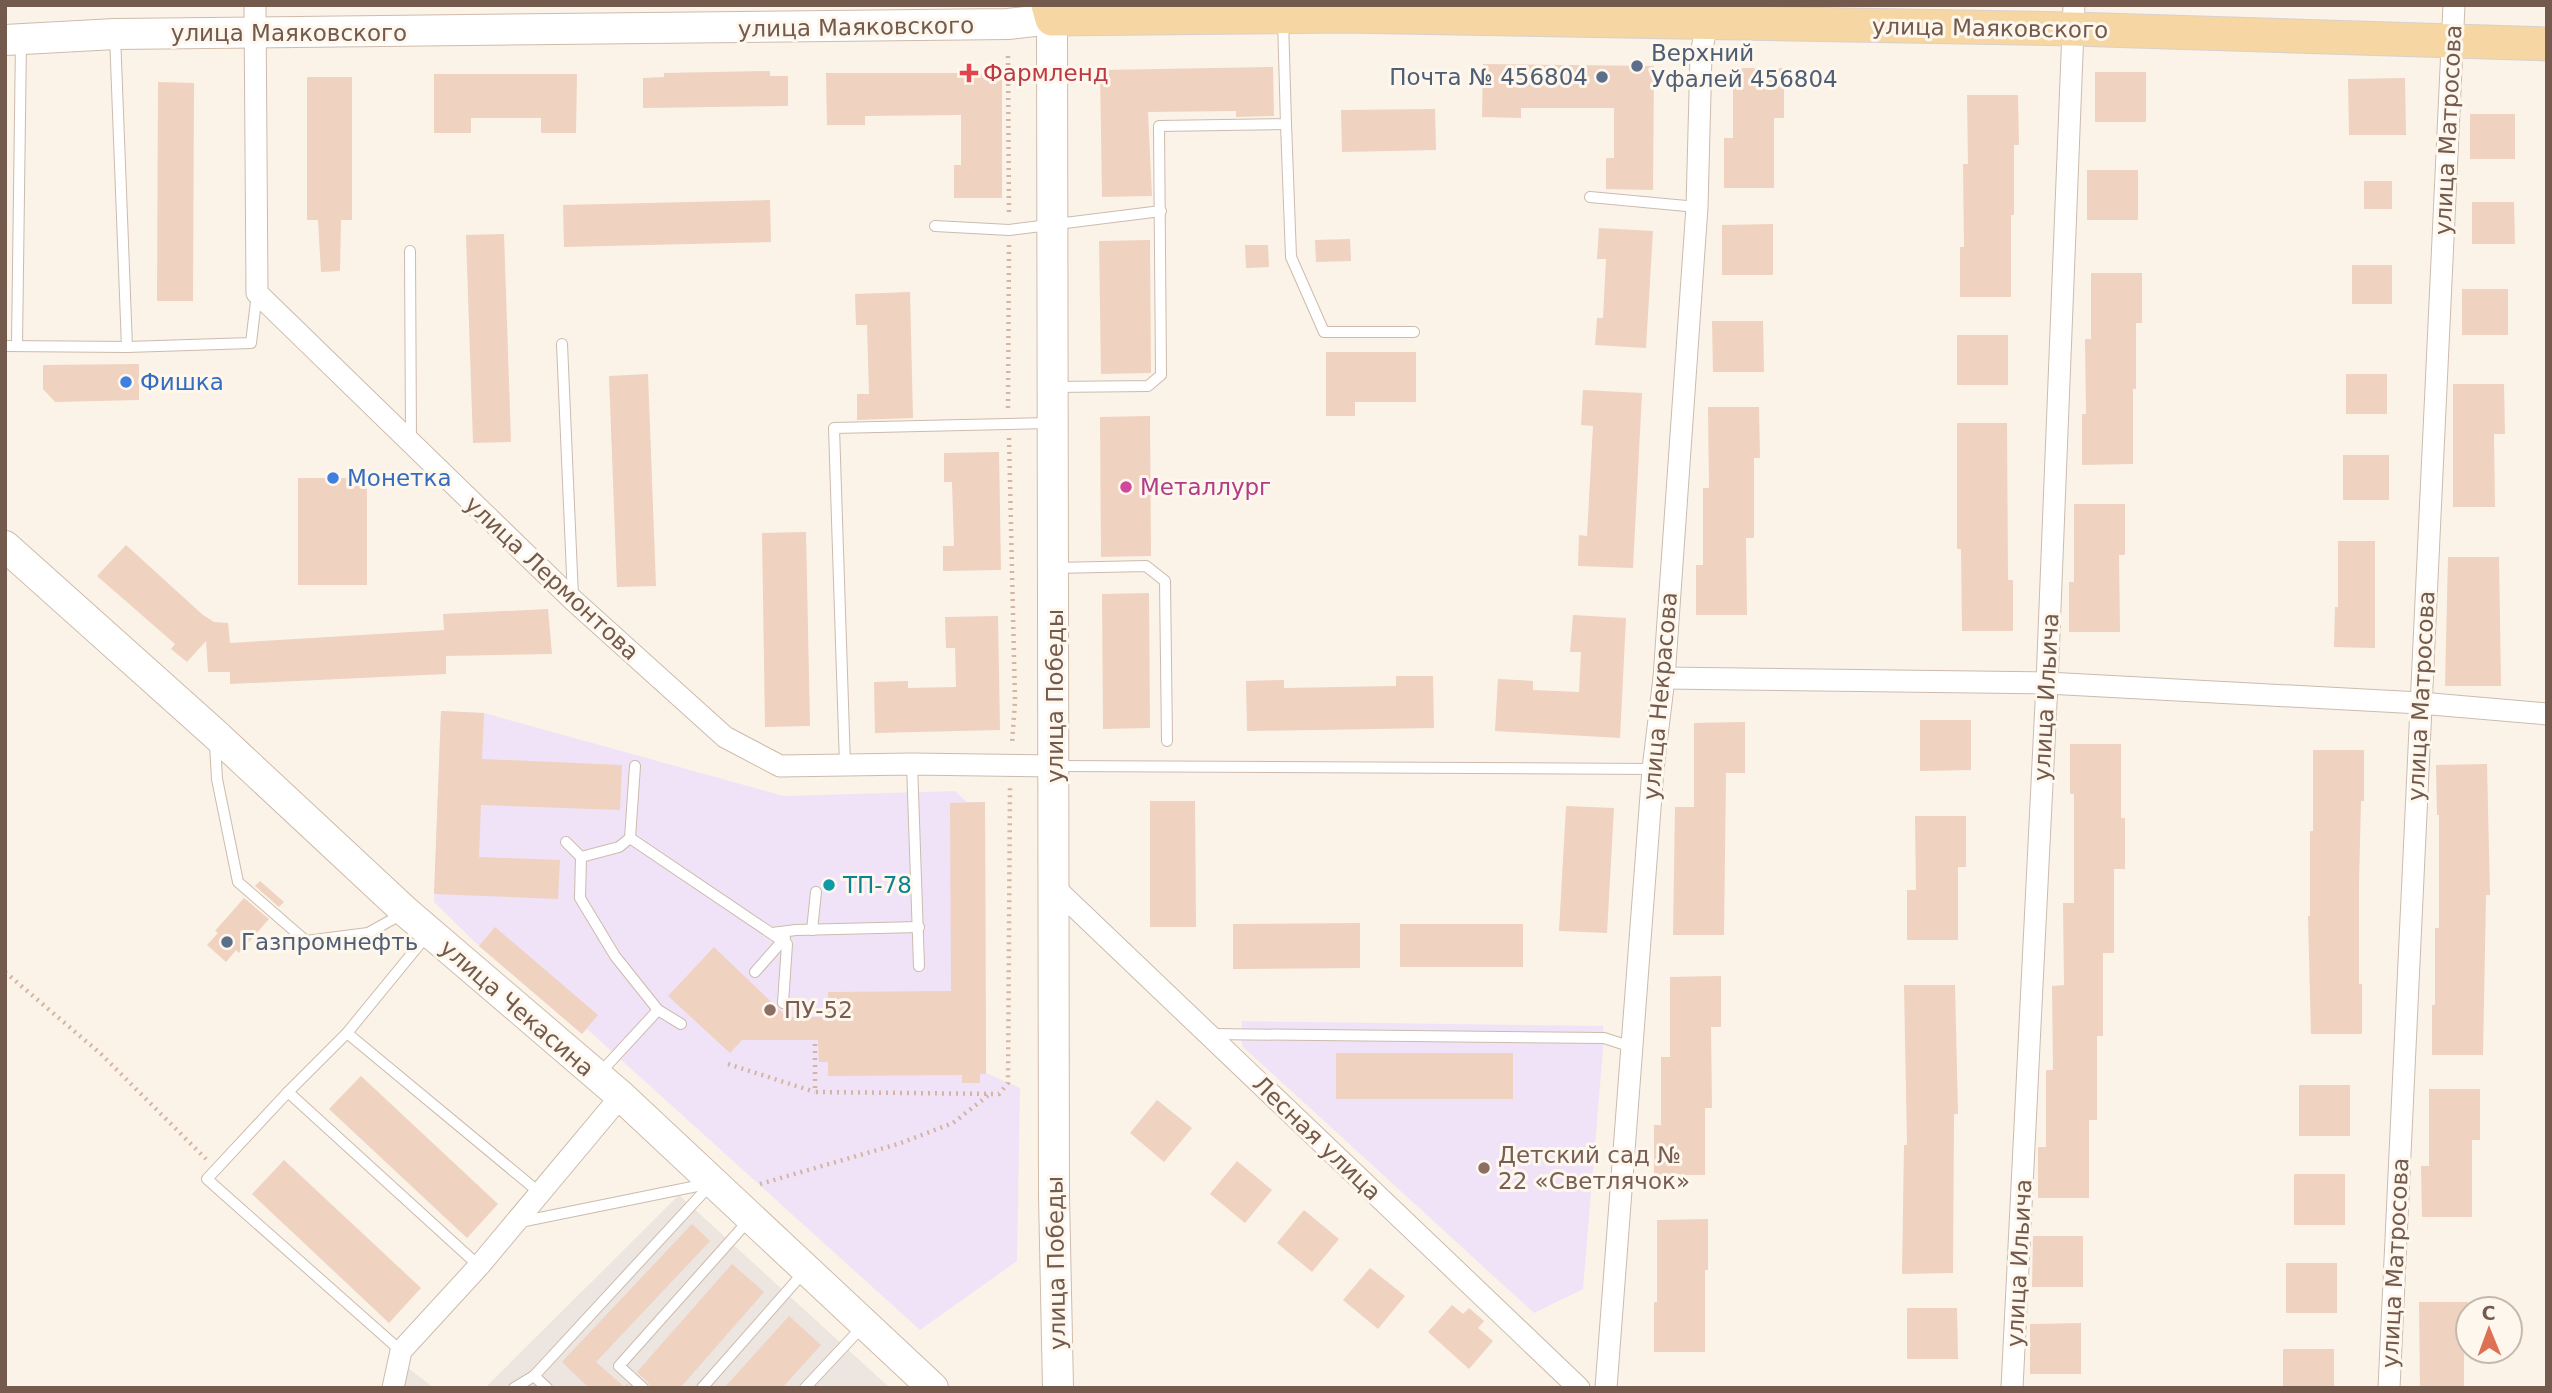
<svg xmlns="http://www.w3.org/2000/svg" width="2552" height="1393" viewBox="0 0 2552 1393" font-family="'DejaVu Sans',sans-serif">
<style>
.industrial{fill:#ece5e0}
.education{fill:#f0e3f8}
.building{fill:#efd2c0}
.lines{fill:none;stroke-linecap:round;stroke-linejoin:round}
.lane-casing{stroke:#ccbbad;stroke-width:12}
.street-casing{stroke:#ccbbad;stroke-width:23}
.secondary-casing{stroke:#cfbbab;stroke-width:32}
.primary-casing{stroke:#d8d1cd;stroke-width:35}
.path{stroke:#d4b5a3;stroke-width:4.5;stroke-dasharray:2 5;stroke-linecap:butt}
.lane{stroke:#fff;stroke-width:10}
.street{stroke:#fff;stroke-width:21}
.secondary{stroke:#fff;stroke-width:30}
.primary{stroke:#f6d6a3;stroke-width:33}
.service-dot{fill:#5c6f8a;stroke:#fef7ed;stroke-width:2.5}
.health-dot{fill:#e0444e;stroke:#fef7ed;stroke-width:2.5}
.shop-dot{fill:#3f7fe0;stroke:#fef7ed;stroke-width:2.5}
.hotel-dot{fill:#d1479c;stroke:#fef7ed;stroke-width:2.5}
.culture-dot{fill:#0f9aa8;stroke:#fef7ed;stroke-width:2.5}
.education-dot{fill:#8d6e63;stroke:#fef7ed;stroke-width:2.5}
.labels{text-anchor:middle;stroke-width:6;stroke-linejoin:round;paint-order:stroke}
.street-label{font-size:23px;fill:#735a4c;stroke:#fef7ed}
.service-label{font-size:23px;fill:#4e5e75;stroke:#fef7ed;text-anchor:start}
.health-label{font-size:23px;fill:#be3a42;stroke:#fef7ed;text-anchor:start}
.shop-label{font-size:23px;fill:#366cbe;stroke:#fef7ed;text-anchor:start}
.hotel-label{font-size:23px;fill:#b23c85;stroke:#fef7ed;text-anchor:start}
.culture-label{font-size:23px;fill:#0d838f;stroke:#fef7ed;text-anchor:start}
.education-label{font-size:23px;fill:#785e54;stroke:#fef7ed;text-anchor:start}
</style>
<rect width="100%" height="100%" fill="#fbf3e7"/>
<!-- industrial -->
<g class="industrial">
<polygon points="679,1195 890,1388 485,1388"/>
<polygon points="408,1368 434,1388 391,1388"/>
</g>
<!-- education -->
<g class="education">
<polygon points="441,711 484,713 784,796 955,791 967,802 985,802 986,1073 1020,1088 1017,1261 920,1330 587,1029 582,1034 479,946 434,902"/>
<polygon points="1242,1021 1603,1026 1604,1038 1583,1289 1534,1313 1242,1046"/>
</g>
<!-- building -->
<g class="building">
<polygon points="1483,64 1654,66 1653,190 1606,189 1606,158 1614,158 1614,108 1521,108 1521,118 1482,117"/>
<polygon points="1273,67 1274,116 1236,117 1236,111 1148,112 1152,196 1102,197 1100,70"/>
<polygon points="1733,68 1784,68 1784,118 1774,118 1774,188 1724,188 1724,138 1733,138"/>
<polygon points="770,71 770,76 788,76 788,106 643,108 643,78 664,77 664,73"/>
<rect x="2095" y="72" width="51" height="50"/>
<polygon points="826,73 1002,73 1002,198 954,198 954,165 961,165 961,115 865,116 865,125 827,125"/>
<polygon points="434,74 577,74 576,133 541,133 541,118 471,118 471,133 434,133"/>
<polygon points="307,77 352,77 352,220 341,220 340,271 321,272 318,220 307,220"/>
<polygon points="2405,78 2406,135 2349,135 2348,79"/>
<polygon points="158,82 194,83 193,301 157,301"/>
<polygon points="1967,95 2018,95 2019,145 2014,145 2014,215 2011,215 2011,297 1960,297 1960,247 1964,247 1963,164 1968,164"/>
<polygon points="1435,109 1436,150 1342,152 1341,110"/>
<rect x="2470" y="114" width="45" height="45"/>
<rect x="2087" y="170" width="51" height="50"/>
<rect x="2364" y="181" width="28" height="28"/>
<polygon points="770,200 771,242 564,247 563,205"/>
<polygon points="2472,202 2514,202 2515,244 2472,244"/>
<polygon points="1773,224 1773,275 1722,275 1722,225"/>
<polygon points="1599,228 1653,231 1646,348 1595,345 1597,318 1603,318 1606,259 1597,259"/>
<polygon points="504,234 511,442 473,443 466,235"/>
<polygon points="1350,239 1351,261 1316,262 1315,240"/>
<polygon points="1150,240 1151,373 1101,374 1099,241"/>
<polygon points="1245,245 1268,245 1269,267 1246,268"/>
<rect x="2352" y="265" width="40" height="39"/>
<polygon points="2091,273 2142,273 2142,323 2136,323 2136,389 2133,389 2133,464 2082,465 2082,414 2086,414 2085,339 2091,339"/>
<rect x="2462" y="289" width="46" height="46"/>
<polygon points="910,292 913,418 857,420 857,394 869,394 867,325 856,325 855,294"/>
<polygon points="1712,321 1763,321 1764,372 1713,372"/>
<rect x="1957" y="335" width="51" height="50"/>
<polygon points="1326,352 1416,352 1416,402 1355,402 1355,416 1326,416"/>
<polygon points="139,364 139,400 55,402 43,389 43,365"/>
<polygon points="648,374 656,586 617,587 609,376"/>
<rect x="2346" y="374" width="41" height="40"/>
<polygon points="2453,384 2504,384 2505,434 2494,434 2495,507 2453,507"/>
<polygon points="1583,390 1642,393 1633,568 1578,566 1579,535 1587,536 1593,426 1581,425"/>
<polygon points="1708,407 1759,407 1760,458 1754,458 1754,538 1746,538 1747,615 1696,615 1696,565 1703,565 1703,488 1709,488"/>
<polygon points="1150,416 1151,556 1101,557 1100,417"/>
<polygon points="1957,423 2007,423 2008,580 2013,580 2013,631 1962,631 1961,549 1957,549"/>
<polygon points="999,452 1001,570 943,571 943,546 954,546 952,482 944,482 944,453"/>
<rect x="2343" y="455" width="46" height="45"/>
<rect x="298" y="478" width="69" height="107"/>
<polygon points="2074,504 2125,504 2125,555 2119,555 2120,632 2069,632 2069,582 2074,582"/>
<polygon points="806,532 810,726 765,727 762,533"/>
<polygon points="2338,541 2375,541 2375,648 2334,647 2335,607 2338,607"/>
<polygon points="126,545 203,615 214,622 228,623 230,643 444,630 443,614 548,609 552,654 446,656 446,674 230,684 230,672 208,672 206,641 187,662 171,649 175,644 97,576"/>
<polygon points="2448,557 2499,557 2501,686 2445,686"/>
<polygon points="1149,593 1150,728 1103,729 1102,594"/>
<polygon points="1573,615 1626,618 1620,738 1495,731 1498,679 1533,681 1533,690 1579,692 1581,652 1570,652"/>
<polygon points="998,616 1000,730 875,733 874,682 908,681 908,688 956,687 955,648 946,648 945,617"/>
<polygon points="1396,676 1433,676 1434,728 1247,731 1246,681 1284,680 1284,688 1396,686"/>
<polygon points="441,711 484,713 482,759 622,765 620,810 481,805 479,857 560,860 558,899 434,894"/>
<polygon points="1920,720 1971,720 1971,770 1920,771"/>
<polygon points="1745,722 1745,773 1726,773 1724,935 1673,935 1675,807 1694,807 1694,723"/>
<polygon points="2070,744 2121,744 2121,818 2125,818 2125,869 2114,869 2114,953 2103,953 2103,1036 2097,1036 2097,1120 2089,1120 2089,1198 2038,1198 2038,1147 2046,1147 2046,1070 2053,1070 2052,986 2064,985 2063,903 2074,903 2074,794 2070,794"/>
<polygon points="2313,750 2364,750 2364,801 2361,801 2359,882 2359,984 2362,984 2362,1034 2311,1034 2308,916 2310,916 2310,831 2313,831"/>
<polygon points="2487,764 2490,895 2486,895 2483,1055 2432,1055 2432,1005 2435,1005 2435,928 2439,928 2439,815 2437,815 2436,765"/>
<polygon points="1150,801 1195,801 1196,927 1150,927"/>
<polygon points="985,802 986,1074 980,1074 980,1083 962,1083 962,1075 828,1076 828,1062 819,1062 818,1040 742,1040 730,1053 668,996 714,947 787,1017 828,1017 828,992 951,991 950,803"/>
<polygon points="1566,806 1614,808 1607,933 1559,931"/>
<polygon points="1915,816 1966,816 1966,867 1958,867 1958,940 1907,940 1907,890 1916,890"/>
<polygon points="260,881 284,902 279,907 255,886"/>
<polygon points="244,898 269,919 239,953 236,950 226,962 207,945 218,933 215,931"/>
<polygon points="1360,923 1360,968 1233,969 1233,924"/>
<rect x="1400" y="924" width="123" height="43"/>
<polygon points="495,927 598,1015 582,1034 479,946"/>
<polygon points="1721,976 1721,1027 1711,1027 1712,1108 1705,1108 1705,1175 1654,1175 1654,1125 1661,1125 1661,1057 1670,1057 1670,977"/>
<polygon points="1904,985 1955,985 1958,1114 1954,1114 1953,1273 1902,1274 1904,1145 1907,1145"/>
<rect x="1336" y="1053" width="177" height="46"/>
<polygon points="361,1076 498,1204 467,1238 329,1109"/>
<rect x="2299" y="1085" width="51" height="51"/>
<polygon points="2429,1089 2480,1089 2480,1140 2472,1140 2472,1217 2422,1217 2421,1166 2429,1166"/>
<polygon points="1157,1100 1192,1128 1164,1162 1130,1133"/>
<polygon points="284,1160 421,1288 389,1323 252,1194"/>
<polygon points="1237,1161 1272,1190 1245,1223 1210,1194"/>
<rect x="2294" y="1174" width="51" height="51"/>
<polygon points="1304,1210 1339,1239 1312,1272 1277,1243"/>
<polygon points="1708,1219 1708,1270 1705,1270 1705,1352 1654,1352 1654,1302 1657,1302 1657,1220"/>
<polygon points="692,1224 710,1241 596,1362 624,1387 627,1384 631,1388 589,1388 562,1362"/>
<polygon points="2033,1236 2083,1236 2083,1287 2032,1287"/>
<rect x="2286" y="1263" width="51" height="50"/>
<polygon points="732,1264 764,1292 680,1388 651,1388 648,1382 637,1372"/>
<polygon points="1370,1268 1405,1296 1378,1329 1343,1300"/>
<polygon points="2419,1302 2468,1302 2468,1352 2464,1352 2464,1388 2420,1388"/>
<polygon points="1452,1305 1463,1314 1469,1308 1484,1321 1478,1328 1493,1341 1469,1369 1428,1332"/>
<polygon points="1907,1308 1957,1308 1958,1359 1907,1359"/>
<polygon points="789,1316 821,1345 782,1388 724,1388"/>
<polygon points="2081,1323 2081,1374 2030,1374 2030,1324"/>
<rect x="2283" y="1349" width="51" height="39"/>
</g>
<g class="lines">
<!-- lane casing -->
<g class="lane-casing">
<g id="lane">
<polyline points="115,35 127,347"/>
<polyline points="1286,124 1291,257 1324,332 1414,332"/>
<polyline points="1590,197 1697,207"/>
<polyline points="935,226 1009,230 1161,211"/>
<polyline points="410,251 411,441"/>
<polyline points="562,344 573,597"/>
<polyline points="17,345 21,40"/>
<polyline points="5,346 127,347 251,343 257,293"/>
<polyline points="1054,387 1148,386 1161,375 1159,126 1286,124 1283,19"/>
<polyline points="1055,568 1146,566 1165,581 1167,741"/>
<polyline points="215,744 217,779 238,882 306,941 368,933 404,913"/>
<polyline points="912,764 919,966"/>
<polyline points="845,765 834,428 1050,423"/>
<polyline points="635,766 630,838 787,944 783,1003"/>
<polyline points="1055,766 1653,769"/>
<polyline points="566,842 581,857 619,847 630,838"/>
<polyline points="581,857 580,898 615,956 658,1010 681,1024"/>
<polyline points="812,930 816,892"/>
<polyline points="772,933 796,930 919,927"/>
<polyline points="755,972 785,938"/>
<polyline points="347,1033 540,1193"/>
<polyline points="1210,1034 1604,1038 1632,1047"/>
<polyline points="599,1074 658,1010"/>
<polyline points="288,1092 479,1266"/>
<polyline points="520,1222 707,1184"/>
<polyline points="401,1351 207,1179 288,1092 347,1033 428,934"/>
<polyline points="514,1388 534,1376"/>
<polyline points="547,1388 534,1376 712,1183"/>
<polyline points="643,1388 619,1366 749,1220"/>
<polyline points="702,1388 804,1272"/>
<polyline points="805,1388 863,1326"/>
</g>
</g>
<!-- street casing -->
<g class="street-casing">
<g id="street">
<polyline points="255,5 257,293 573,600 725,737 780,766 912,764 1055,766"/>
<polyline points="1664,678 2047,683 2420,703 2547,714"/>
<polyline points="1055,888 1579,1388"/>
<polyline points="393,1388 401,1351 479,1266 621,1096"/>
<polyline points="1606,1388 1653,769 1664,678 1697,207 1701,55 1710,5"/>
<polyline points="2012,1388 2047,683 2074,5"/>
<polyline points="2389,1388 2454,5"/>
</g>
</g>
<!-- secondary casing -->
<g class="secondary-casing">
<g id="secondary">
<polyline points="5,40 115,34 1008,24 1052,19 1054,1196 1058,1388"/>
<polyline points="5,546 215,734 406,912 621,1096 933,1388"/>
</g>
</g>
<!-- primary casing -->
<g class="primary-casing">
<polyline id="primary" points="1048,5 1052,19 1345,16 2072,29 2547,44"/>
</g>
<!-- path -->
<g class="path">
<polyline points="1008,56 1009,216"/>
<polyline points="1008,408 1009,245"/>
<polyline points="1009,438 1015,701 1012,744"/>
<polyline points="5,972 101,1054 206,1159"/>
<polyline points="815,1044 815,1092 999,1094 1008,1083 1010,784"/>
<polyline points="728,1064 815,1092"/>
<polyline points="760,1184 898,1144 953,1123 990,1094"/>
</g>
<!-- lane -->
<use href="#lane" class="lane"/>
<!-- street -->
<use href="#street" class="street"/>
<!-- secondary -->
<use href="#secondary" class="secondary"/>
<!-- primary -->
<use href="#primary" class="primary"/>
</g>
<!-- markers -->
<g class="service-dot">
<circle cx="1637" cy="66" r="7"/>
<circle cx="1602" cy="77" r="7"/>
<circle cx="227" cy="942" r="7"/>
</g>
<path class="health-dot" d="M965.5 62.5h7v7h7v7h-7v7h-7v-7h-7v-7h7z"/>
<g class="shop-dot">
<circle cx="126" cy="382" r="7"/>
<circle cx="333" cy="478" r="7"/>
</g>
<circle class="hotel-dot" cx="1126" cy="487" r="7"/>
<circle class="culture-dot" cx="829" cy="885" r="7"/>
<g class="education-dot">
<circle cx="770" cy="1010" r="7"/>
<circle cx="1484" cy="1168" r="7"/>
</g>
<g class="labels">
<!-- street labels -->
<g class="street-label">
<text transform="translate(856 27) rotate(-1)" y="8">улица Маяковского</text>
<text transform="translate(1990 28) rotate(1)" y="8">улица Маяковского</text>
<text x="289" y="41">улица Маяковского</text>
<text transform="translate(2448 130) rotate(-87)" y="8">улица Матросова</text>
<text transform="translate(552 578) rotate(43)" y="8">улица Лермонтова</text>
<text transform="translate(1055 696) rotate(-90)" y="8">улица Победы</text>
<text transform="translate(1660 696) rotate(-85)" y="8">улица Некрасова</text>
<text transform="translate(2421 696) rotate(-87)" y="8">улица Матросова</text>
<text transform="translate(2046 697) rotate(-87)" y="8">улица Ильича</text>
<text transform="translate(517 1008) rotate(41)" y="8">улица Чекасина</text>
<text transform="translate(1317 1138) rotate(44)" y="8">Лесная улица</text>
<text transform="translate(1056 1263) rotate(-91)" y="8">улица Победы</text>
<text transform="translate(2019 1263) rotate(-87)" y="8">улица Ильича</text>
<text transform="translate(2395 1263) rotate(-87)" y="8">улица Матросова</text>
</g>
<!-- service labels -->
<g class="service-label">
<text x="1651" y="61">Верхний<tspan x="1651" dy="26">Уфалей 456804</tspan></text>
<text x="1588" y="85" text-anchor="end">Почта № 456804</text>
<text x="241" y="950">Газпромнефть</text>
</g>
<!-- health labels -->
<g class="health-label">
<text x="983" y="81">Фармленд</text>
</g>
<!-- shop labels -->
<g class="shop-label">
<text x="140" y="390">Фишка</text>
<text x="347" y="486">Монетка</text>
</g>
<!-- hotel labels -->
<g class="hotel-label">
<text x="1140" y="495">Металлург</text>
</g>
<!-- culture labels -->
<g class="culture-label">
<text x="843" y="893">ТП-78</text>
</g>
<!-- education labels -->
<g class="education-label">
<text x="784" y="1018">ПУ-52</text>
<text x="1498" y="1163">Детский сад №<tspan x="1498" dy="26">22 «Светлячок»</tspan></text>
</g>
</g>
<!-- border -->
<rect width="2552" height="1393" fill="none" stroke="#735a4c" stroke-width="14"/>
<!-- north arrow -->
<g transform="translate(2489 1330) rotate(359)"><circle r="33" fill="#fef7ed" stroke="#c6b8ad" stroke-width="2"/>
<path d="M0-5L12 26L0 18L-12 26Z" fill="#de7053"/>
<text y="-10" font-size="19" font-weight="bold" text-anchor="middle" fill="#735a4c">С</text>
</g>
</svg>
